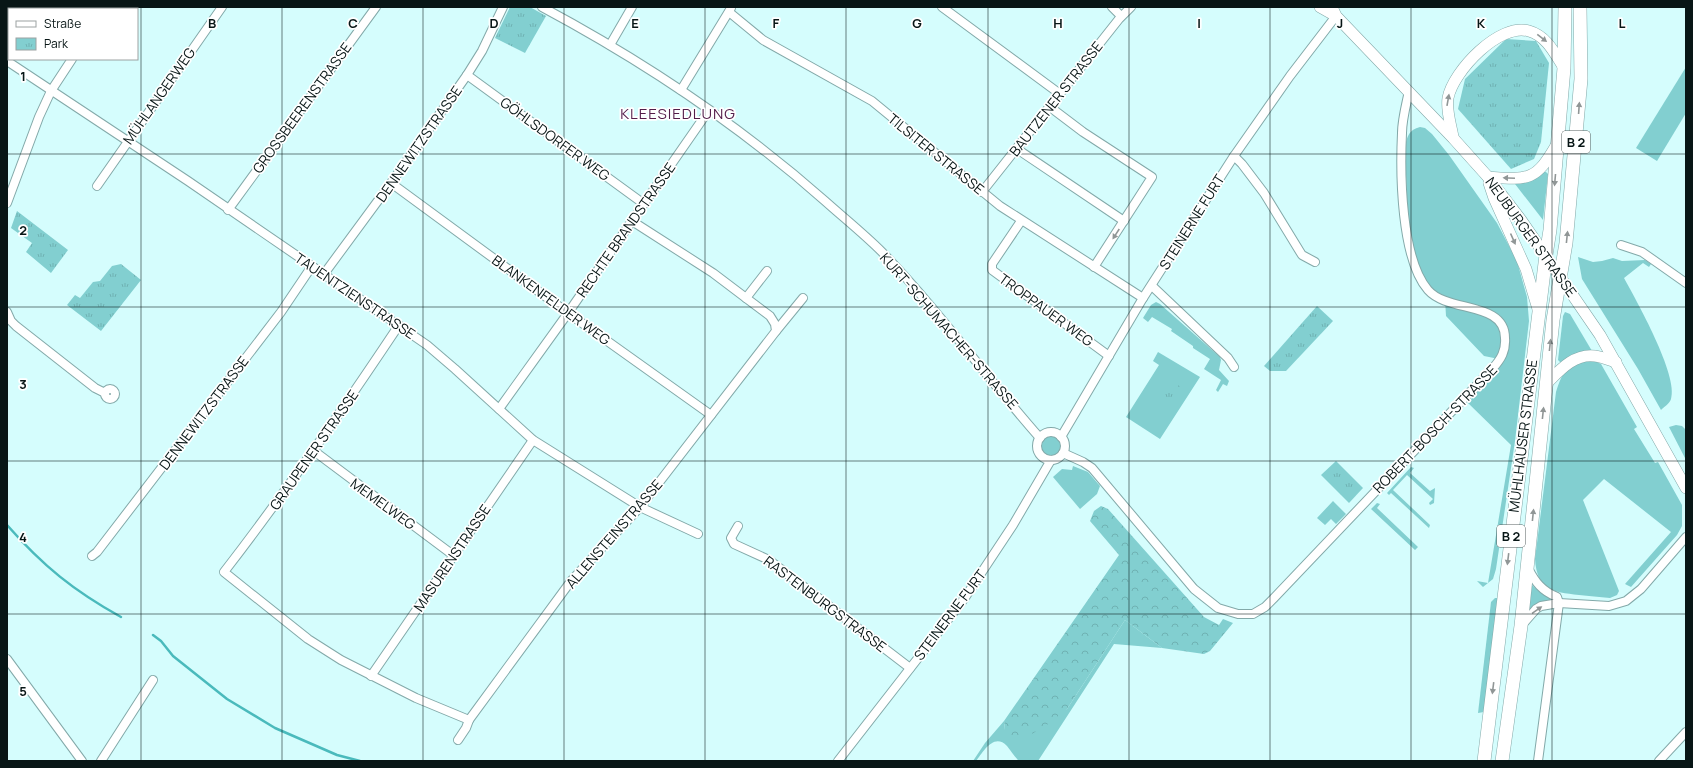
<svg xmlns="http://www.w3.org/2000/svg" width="1693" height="768" viewBox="0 0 1693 768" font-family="Manrope,sans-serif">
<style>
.green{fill:#82cfd0}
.forest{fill:url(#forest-crowns)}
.park{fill:url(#park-tufts)}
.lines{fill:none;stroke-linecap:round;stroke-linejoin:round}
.stream{stroke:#4ababc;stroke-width:2.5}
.minor-casing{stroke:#83a9a9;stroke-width:10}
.tertiary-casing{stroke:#83a9a9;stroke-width:12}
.primary-casing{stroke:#83a9a9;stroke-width:14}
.minor{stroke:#fff;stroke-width:8}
.tertiary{stroke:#fff;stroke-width:11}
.primary{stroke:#fff;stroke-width:13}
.oneway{fill:#909696}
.grid{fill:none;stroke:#081616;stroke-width:1;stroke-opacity:0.55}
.labels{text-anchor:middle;stroke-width:3.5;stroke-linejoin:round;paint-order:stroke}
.shield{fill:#fff;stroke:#525c5c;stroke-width:1}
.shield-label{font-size:13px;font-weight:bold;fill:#081616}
.street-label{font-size:14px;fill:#081616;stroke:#fff}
.neighbourhood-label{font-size:15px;letter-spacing:1px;fill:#531d4a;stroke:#fff}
.grid-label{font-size:13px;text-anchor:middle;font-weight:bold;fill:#081616;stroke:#fff;stroke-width:3.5;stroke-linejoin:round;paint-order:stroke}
</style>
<defs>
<pattern id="forest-crowns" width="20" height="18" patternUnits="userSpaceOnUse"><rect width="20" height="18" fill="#82cfd0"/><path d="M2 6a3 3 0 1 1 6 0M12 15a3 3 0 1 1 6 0" fill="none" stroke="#6fb1b2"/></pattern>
<pattern id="park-tufts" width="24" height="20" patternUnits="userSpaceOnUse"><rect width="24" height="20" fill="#82cfd0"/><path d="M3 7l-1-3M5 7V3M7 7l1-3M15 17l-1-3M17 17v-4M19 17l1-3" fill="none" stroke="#6fb1b2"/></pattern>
</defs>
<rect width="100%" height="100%" fill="#d5fdfd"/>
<!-- green -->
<g class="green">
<polygon points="1686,67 1686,113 1657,161 1636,148"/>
<path d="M1420,127l5,1 7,6 17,21 48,68 20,38 10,36 2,24 -14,120 -19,128 -3,10 -10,8 -6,-6 11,2 23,-138 -43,-42 33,-41 -7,-4 -10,-2 -38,-40 -1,-17 -15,-11 -15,-29 -7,-32 -3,-80c2,-11 4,-17 15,-20z"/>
<polygon points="1544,172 1546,172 1548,174 1543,220 1515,184 1531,181"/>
<path d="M1578,257l15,5 9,-1 11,-3 9,3 23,-1 6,4 -2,3 -6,-4 -19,15c12,22 55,98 47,121 -1,4 -7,8 -10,11l-23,-41 -56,-90z"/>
<polygon points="1156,302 1160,304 1220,357 1221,360 1219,370 1229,381 1227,386 1223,384 1218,392 1216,390 1221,380 1204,369 1210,359 1193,348 1193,346 1171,331 1172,329 1152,317 1148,322 1143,318 1151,305"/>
<polygon points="1565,312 1570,314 1592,351 1561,363 1558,360 1563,316"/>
<polygon points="1158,352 1200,377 1160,439 1126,417 1159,365 1153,361"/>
<path d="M1593,360l8,4 36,63 -3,2 21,34 3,-1 24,43v21l-5,9 -46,52 -6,-3 46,-52 -67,-53 -21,21 36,91 -2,4 -7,3c-11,-1 -21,-2 -31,-3 -27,-3 -42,-5 -44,-36l21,-167c7,-23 13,-29 37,-32z"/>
<polygon points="1676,425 1682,426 1686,430 1686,460 1669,427"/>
<circle cx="1051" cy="446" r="11"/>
<polygon points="1073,466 1088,472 1100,486 1097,494 1080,509 1053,477 1062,469 1072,470"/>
<polygon points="1411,467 1414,468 1410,473 1430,491 1435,488 1434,503 1430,505 1429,503 1433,499 1407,475 1393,490 1430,525 1429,528 1391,493 1389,495 1387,493"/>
<polygon points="1333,501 1346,514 1336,524 1331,519 1325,525 1317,518"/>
<polygon points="1377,503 1380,504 1377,508 1418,547 1415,550 1371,509"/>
<polygon points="1532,585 1541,593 1555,600 1529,610"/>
<polygon points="1495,598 1498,598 1484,712 1478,713 1491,602"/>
<path d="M1125,620l37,28 -48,-4 -76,117h-19c-5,-5 -8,-10 -12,-15 -13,-14 -24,6 -31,15h-3l12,-18 19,-22 1,9 62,-21z"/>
</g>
<!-- forest -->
<polygon class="forest" points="1101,506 1108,509 1204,617 1219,625 1223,619 1233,623 1210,651 1204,654 1162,648 1125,620 1067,709 1043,728 1024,738 1014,739 1009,736 1005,730 1004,721 1119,555 1090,521 1094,511"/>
<!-- park -->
<g class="park">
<polygon points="510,7 530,7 546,16 525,53 495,38"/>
<polygon points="1506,39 1536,41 1549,63 1541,142 1534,159 1511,169 1458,109 1465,79"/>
<polygon points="17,211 68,250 51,273 26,252 32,243 11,228"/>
<polygon points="121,264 141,280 101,331 67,305 75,295 80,298 93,282 100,281 112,266"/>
<polygon points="1317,306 1333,321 1286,371 1270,371 1264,366"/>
<polygon points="1170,378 1173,384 1180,386 1179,394 1172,400 1162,397"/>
<polygon points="1336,461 1363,488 1349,503 1321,475"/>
</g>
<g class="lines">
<!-- stream -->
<g class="stream">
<path d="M7,525c36,41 67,66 114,92"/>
<polyline points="153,635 161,641 173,656 227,699 275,728 337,755 360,761"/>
</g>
<!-- minor casing -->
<g class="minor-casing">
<g id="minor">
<path d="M542,7c101,54 197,118 283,194 19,17 39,33 57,51 57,59 104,125 158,186"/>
<polyline points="942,7 1060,94"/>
<polyline points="1112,7 1121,16"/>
<polyline points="13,9 14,7"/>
<polyline points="104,9 106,7"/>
<polyline points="729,12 763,40 872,101 1000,206 1143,298"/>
<polyline points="7,24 9,19"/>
<polyline points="610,45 632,7"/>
<polyline points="7,61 188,181 427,345 455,369 533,440 640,507 698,534"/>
<polyline points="467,75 644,204"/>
<polyline points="681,90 731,8"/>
<polyline points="1050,107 1083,132 1152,177 1094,267"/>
<polyline points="1017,149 1124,221"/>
<polyline points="1234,156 1242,164 1264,193 1302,255 1315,262"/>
<polyline points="391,183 568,313 711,415"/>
<polyline points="97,186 222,7"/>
<polyline points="982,192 1119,19 1131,7"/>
<polyline points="7,203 39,117 51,91 72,59"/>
<polyline points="228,210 376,7"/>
<polyline points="1021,221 992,264 992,270 1109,356"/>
<polyline points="1621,245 1642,252 1686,283"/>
<polyline points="324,274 391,183 467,75 482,51 503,7"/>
<polyline points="1152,286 1228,358 1234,367"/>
<polyline points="746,298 767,271"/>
<polyline points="7,312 11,321 16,326 95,388 105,393"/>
<path d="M399,325c-56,84 -113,167 -175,247l84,67 33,21 75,38 53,22"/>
<polyline points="776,331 803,298"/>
<circle cx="110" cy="394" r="5"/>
<polyline points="499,409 568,313 709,110"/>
<circle cx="1051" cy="446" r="14"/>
<polyline points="1061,437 1143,298 1234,156 1290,76 1336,16"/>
<polyline points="314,451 453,555"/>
<path d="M1063,453l20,9 9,6 102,121 24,19 20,6h15l12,-7 8,-8 220,-231c8,-9 13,-17 12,-30 0,-37 -57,-25 -77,-48 -27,-31 -28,-116 -26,-157 0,-13 4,-28 7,-42"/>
<polyline points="738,526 731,538 734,544 769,560 910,668"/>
<polyline points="92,556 97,552 281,312 312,266"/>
<path d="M1528,568c7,14 14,23 29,29l2,6 -21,158"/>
<polyline points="1522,625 1536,609 1541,606 1559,603 1609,606 1626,601 1641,589 1686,537"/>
<polyline points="7,659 82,761"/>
<polyline points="371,676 533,440"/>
<polyline points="458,740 466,728 469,720 571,581 640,507 776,331 775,324 770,316 746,298 713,273 632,221"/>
<polyline points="101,761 153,680"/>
<polyline points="838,761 964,599 1013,525 1051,460"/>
<polyline points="1659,761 1686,732"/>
</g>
</g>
<!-- tertiary casing -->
<g class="tertiary-casing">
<g id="tertiary">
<polyline points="1320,7 1336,16"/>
<polyline points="1332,7 1336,16 1453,138 1488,177 1521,220 1600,335 1686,488"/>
<path d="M1453,137c-2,-12 -7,-26 -5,-39 5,-27 52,-76 81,-67 18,5 26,23 35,37"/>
<path d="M1488,177c41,3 48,4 69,-33"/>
<polyline points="1489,183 1494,198 1526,269 1538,309"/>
<path d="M1546,384c13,-13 28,-31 49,-28 7,1 15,4 21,6"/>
</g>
</g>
<!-- primary casing -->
<g class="primary-casing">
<g id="primary">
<polyline points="1484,761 1546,255 1550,230 1564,68 1565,7"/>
<polyline points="1502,761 1521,626 1553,320 1566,243 1581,79 1580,7"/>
</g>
</g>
<!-- minor -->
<use href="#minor" class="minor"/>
<!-- tertiary -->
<use href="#tertiary" class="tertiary"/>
<!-- primary -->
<use href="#primary" class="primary"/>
</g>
<!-- one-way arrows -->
<defs><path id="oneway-solid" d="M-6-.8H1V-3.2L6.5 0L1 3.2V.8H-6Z"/></defs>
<g class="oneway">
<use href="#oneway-solid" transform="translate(1542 38) rotate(38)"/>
<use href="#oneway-solid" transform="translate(1448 100) rotate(-80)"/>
<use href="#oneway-solid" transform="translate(1579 108) rotate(-86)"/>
<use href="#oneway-solid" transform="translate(1509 178) rotate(-178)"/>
<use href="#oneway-solid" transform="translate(1555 180) rotate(95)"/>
<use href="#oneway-solid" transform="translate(1116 234) rotate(123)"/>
<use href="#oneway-solid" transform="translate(1567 237) rotate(-84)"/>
<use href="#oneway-solid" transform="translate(1513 239) rotate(66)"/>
<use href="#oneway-solid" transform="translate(1550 345) rotate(-84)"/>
<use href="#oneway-solid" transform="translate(1543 413) rotate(-84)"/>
<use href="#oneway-solid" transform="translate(1533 515) rotate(-84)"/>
<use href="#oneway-solid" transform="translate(1508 559) rotate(97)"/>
<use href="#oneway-solid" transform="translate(1537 610) rotate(-35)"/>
<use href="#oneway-solid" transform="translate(1493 688) rotate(97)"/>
</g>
<!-- grid -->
<path class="grid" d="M141,7v754M282,7v754M423,7v754M564,7v754M705,7v754M846,7v754M988,7v754M1129,7v754M1270,7v754M1411,7v754M1552,7v754M7,154h1679M7,307h1679M7,461h1679M7,614h1679"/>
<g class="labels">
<!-- shield labels -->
<g class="shield">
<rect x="1562" y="131" width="28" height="22" rx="3"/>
<rect x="1497" y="525" width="28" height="22" rx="3"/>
</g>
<g class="shield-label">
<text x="1576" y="147">B 2</text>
<text x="1511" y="541">B 2</text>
</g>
<!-- street labels -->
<g class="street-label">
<text transform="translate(159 96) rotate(-55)" y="5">MÜHLANGERWEG</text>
<text transform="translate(1056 99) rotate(-52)" y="5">BAUTZENER STRASSE</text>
<text transform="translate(302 108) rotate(-54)" y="5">GROSSBEERENSTRASSE</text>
<text transform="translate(555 139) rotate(36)" y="5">GÖHLSDORFER WEG</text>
<text transform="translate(419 144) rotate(-55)" y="5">DENNEWITZSTRASSE</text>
<text transform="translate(936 154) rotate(39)" y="5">TILSITER STRASSE</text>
<text transform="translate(1192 222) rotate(-58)" y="5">STEINERNE FURT</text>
<text transform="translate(626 230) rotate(-55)" y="5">RECHTE BRANDSTRASSE</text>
<text transform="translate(1531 237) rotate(54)" y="5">NEUBURGER STRASSE</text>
<text transform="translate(355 296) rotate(34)" y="5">TAUENTZIENSTRASSE</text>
<text transform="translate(551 300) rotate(36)" y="5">BLANKENFELDER WEG</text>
<text transform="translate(1046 310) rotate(36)" y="5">TROPPAUER WEG</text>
<text transform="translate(949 331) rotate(49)" y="5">KURT-SCHUMACHER-STRASSE</text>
<text transform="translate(204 413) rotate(-53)" y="5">DENNEWITZSTRASSE</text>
<text transform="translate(1435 429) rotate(-46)" y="5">ROBERT-BOSCH-STRASSE</text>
<text transform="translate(1523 436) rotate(-83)" y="5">MÜHLHAUSER STRASSE</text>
<text transform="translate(314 450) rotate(-55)" y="5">GRAUPENER STRASSE</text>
<text transform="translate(383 504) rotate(36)" y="5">MEMELWEG</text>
<text transform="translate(614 534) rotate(-49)" y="5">ALLENSTEINSTRASSE</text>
<text transform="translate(452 558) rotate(-56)" y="5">MASURENSTRASSE</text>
<text transform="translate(825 604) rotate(37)" y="5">RASTENBURGSTRASSE</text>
<text transform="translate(950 615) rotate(-53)" y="5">STEINERNE FURT</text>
</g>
<!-- neighbourhood labels -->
<g class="neighbourhood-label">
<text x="678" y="119">KLEESIEDLUNG</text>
</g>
</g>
<g class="grid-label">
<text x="212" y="28">B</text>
<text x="353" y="28">C</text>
<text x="494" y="28">D</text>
<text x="635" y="28">E</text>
<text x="776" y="28">F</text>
<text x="917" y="28">G</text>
<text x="1058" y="28">H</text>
<text x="1199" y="28">I</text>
<text x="1340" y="28">J</text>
<text x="1481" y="28">K</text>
<text x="1622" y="28">L</text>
<text x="23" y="81">1</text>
<text x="23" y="235">2</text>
<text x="23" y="389">3</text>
<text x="23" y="542">4</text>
<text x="23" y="696">5</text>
</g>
<!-- border -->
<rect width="1693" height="768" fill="none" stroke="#081616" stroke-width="16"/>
<!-- legend -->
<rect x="8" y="8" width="130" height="52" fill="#ffffff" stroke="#9ca2a2"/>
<rect x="16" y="21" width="20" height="6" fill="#ffffff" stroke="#9ca2a2"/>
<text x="44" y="28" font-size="12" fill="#081616">Straße</text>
<rect x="16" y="38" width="20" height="12" fill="url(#park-tufts)" stroke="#9ca2a2"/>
<text x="44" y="48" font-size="12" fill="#081616">Park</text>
</svg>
